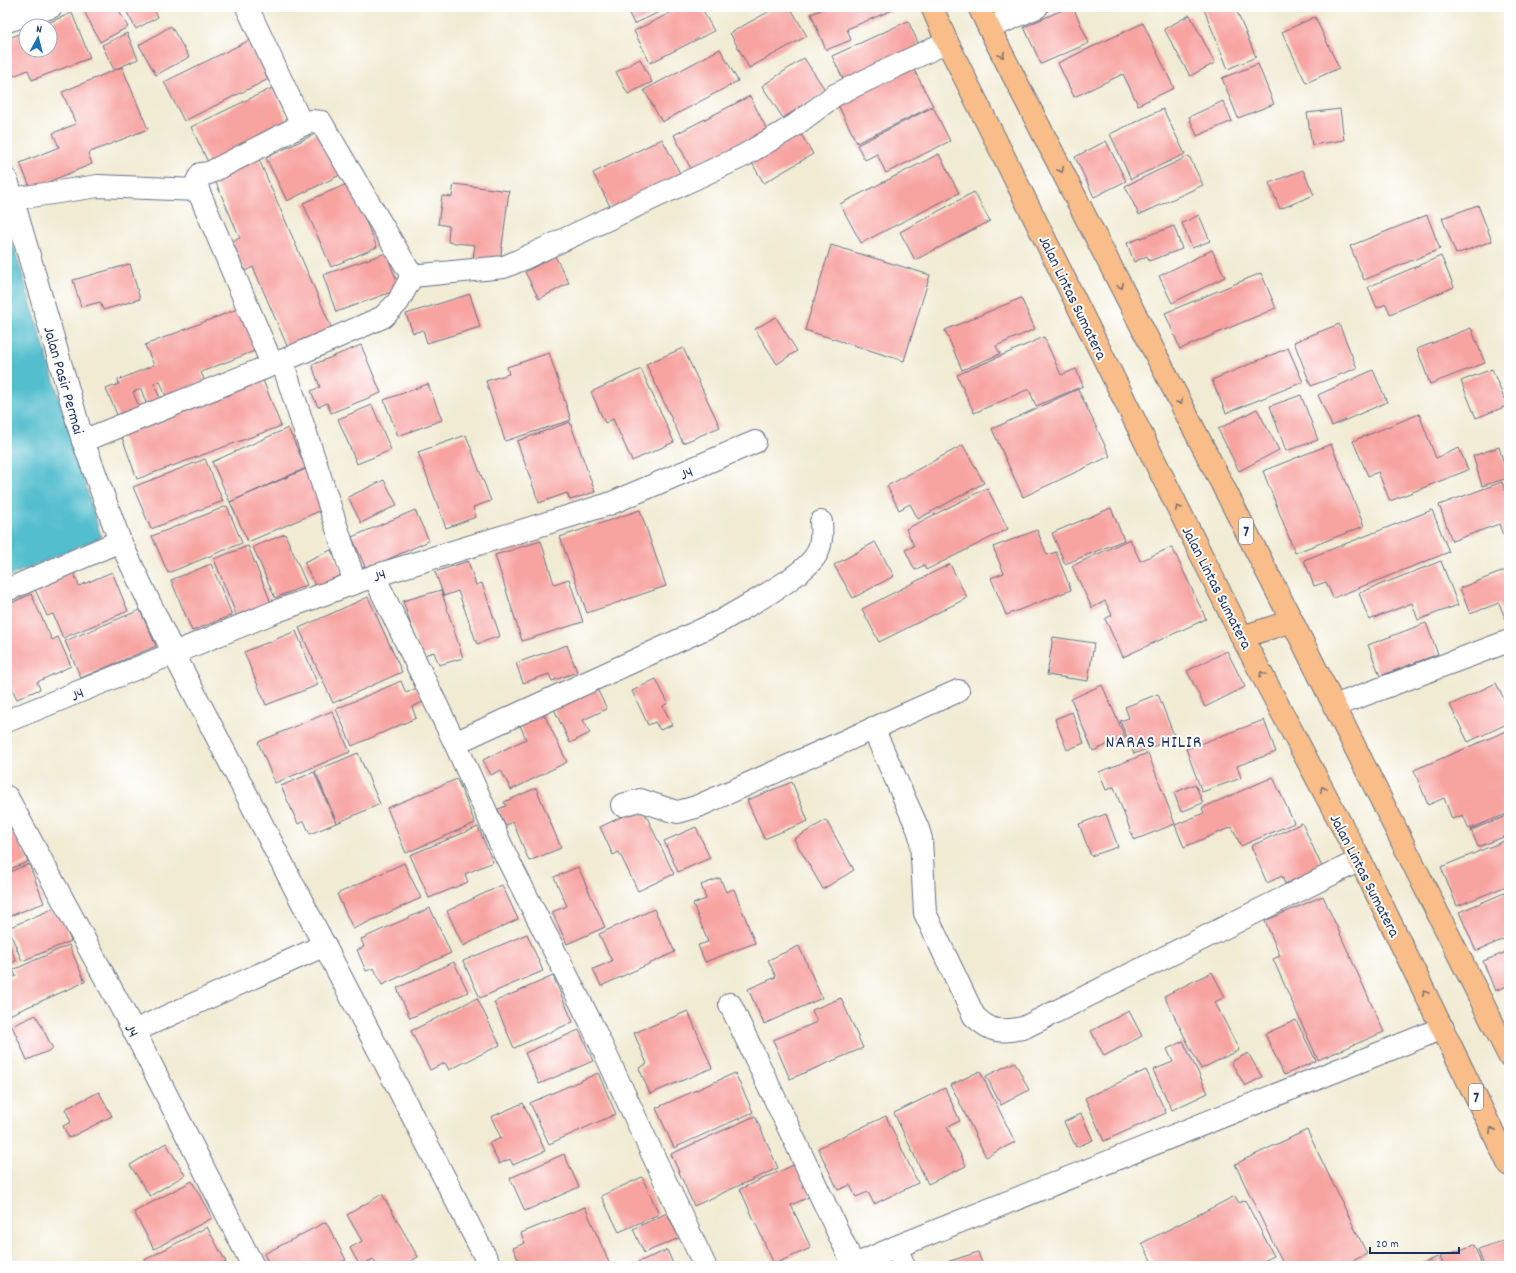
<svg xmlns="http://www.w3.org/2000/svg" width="1516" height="1273" viewBox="0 0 1516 1273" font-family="Dekko,sans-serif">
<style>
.water{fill:#53bece;stroke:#377696}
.building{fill:#f7a3a0}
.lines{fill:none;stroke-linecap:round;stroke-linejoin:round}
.minor-casing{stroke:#667187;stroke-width:24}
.highway-casing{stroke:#667187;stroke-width:24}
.minor{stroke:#fff;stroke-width:22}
.highway{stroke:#f8bd88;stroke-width:22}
.oneway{stroke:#7e6f71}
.labels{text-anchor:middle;stroke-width:4;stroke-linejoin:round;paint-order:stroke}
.shield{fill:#fff;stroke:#5f6d8e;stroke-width:1}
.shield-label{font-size:15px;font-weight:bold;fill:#1b2f5e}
.street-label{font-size:16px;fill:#1b2f5e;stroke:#fff}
.quarter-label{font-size:18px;letter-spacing:1px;fill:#1b2f5e;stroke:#fff}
</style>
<rect width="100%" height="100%" fill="#fff"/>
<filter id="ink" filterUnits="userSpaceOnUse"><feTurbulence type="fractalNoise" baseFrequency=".025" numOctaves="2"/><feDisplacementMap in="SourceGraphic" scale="8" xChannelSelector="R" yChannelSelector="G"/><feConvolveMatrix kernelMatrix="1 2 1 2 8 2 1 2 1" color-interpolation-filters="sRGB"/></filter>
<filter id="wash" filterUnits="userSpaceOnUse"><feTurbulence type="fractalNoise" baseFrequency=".012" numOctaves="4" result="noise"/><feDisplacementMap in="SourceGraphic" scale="16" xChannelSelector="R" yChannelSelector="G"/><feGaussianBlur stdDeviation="0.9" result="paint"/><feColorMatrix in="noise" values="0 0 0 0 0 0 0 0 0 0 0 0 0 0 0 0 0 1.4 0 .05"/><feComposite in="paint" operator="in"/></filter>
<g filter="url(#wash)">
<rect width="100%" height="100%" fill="#f1ebd3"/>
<!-- water -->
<polygon class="water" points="7,224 101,537 7,577"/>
<g id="blocks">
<!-- building -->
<g class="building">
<polygon points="82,7 117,7 128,27 100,42"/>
<polygon points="124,7 153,7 158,17 136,29"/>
<polygon points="626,7 670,7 634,24"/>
<polygon points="682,7 701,7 714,31 650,63 634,31"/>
<polygon points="777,7 790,7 807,36 749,68 730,33"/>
<polygon points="828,7 894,7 895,9 847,29 851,40 826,50 811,14"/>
<polygon points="1069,7 1073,7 1089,43 1041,64 1024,27"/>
<polygon points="1203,7 1235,7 1256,57 1228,69"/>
<polygon points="72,13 90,58 32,80 28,70 11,77 7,67 7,39 26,31 26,50 50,50 50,26 40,26"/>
<polygon points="1190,15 1215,63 1190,76 1164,29"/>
<polygon points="1315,17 1339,68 1306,83 1282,32"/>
<polygon points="908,21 922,51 846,85 832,56"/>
<polygon points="1143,23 1174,88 1138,105 1123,74 1074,97 1058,63"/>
<polygon points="171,26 189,57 156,75 139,45"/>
<polygon points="127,33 138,59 114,70 102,45"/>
<polygon points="258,36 277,75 184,121 164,82"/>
<polygon points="720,49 738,81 662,122 644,90"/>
<polygon points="804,58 826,91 783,118 762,86"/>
<polygon points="640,59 652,82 628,94 616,72"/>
<polygon points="910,62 933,106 857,143 835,99"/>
<polygon points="1258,64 1274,104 1238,118 1222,78"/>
<polygon points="122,67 148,129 88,153 92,164 31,189 20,163 59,147 53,133 76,124 62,92"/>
<polygon points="272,88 290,126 209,164 191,127"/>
<polygon points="750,96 770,136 694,175 674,135"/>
<polygon points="1223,101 1232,121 1197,136 1189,117"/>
<polygon points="933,107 950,141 886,173 877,154 865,160 857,145"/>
<polygon points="1163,109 1185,154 1131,179 1110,134"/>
<polygon points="1340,109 1344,140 1312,145 1307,113"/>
<polygon points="797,128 813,154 764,183 748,157"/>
<polygon points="323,130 344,173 287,201 266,158"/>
<polygon points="662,139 682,177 613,212 593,173"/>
<polygon points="1106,141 1126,181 1094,197 1075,157"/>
<polygon points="939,154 959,193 861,243 840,204"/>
<polygon points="1189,156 1203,185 1139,215 1125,186"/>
<polygon points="258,157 332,329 288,348 253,267 245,271 232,241 240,238 213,176"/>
<polygon points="1303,170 1314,195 1280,209 1269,183"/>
<polygon points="349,183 377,247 331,267 303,203"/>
<polygon points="454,184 509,191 500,262 473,258 475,245 448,242 449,226 438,224 442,196 452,197"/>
<polygon points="974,192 990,221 915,260 900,232"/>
<polygon points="1478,205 1492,241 1456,254 1442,218"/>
<polygon points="1199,215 1210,241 1192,248 1182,223"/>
<polygon points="1427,215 1440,249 1364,280 1350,246"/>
<polygon points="1174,226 1182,249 1149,261 1147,256 1134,262 1127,243"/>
<polygon points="831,245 930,275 904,361 805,330"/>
<polygon points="1212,250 1225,277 1172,303 1159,276"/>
<polygon points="386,253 400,289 336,312 323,275"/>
<polygon points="555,256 569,283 539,299 525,272"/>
<polygon points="1441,256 1454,287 1390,314 1386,304 1377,308 1368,287"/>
<polygon points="130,264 140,299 103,310 100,302 81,307 73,280"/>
<polygon points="1261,273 1276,308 1180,349 1165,313"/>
<polygon points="470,294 480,327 427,343 423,330 413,333 406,314"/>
<polygon points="1021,298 1035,329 996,346 1000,354 962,370 945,330"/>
<polygon points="240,308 257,350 201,372 205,382 166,397 160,381 154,383 161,401 147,406 141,389 133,392 140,409 118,417 106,389 119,384 118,380 154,365 145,345"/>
<polygon points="776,317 797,351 777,364 755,329"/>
<polygon points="1339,324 1357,368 1311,386 1294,342"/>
<polygon points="1471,328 1485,363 1430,384 1417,349"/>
<polygon points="1044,337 1061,375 1076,369 1083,386 1036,406 1029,389 974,413 957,375"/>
<polygon points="361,345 381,393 331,413 327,403 318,407 311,391 320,387 312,365"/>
<polygon points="683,348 720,427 683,443 646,364"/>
<polygon points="1288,348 1303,382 1226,413 1212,380"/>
<polygon points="549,353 571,420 505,441 486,381 509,374 507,367"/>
<polygon points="641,369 674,442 632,461 613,419 605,423 591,392"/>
<polygon points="1492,369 1507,406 1476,418 1461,381"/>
<polygon points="1373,370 1387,402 1332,426 1318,395"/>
<polygon points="263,380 281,426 137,479 120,432"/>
<polygon points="428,384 442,420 398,436 384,400"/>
<polygon points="1078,389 1110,456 1023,497 992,429"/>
<polygon points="1301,395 1318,440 1286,451 1270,406"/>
<polygon points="372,405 391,450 357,464 338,419"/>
<polygon points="1257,409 1279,450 1239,471 1218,429"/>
<polygon points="1419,414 1436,458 1459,448 1468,470 1390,501 1378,472 1368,476 1353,441"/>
<polygon points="570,422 595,492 570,500 567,493 539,503 517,441"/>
<polygon points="288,428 306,468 230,502 212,462"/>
<polygon points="466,435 491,501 473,507 476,517 446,528 418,452"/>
<polygon points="1331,444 1364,526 1295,553 1263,471"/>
<polygon points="963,445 984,483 918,519 910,504 899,510 887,486"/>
<polygon points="1499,447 1508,478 1482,486 1473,456"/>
<polygon points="205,459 223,501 151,529 133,487"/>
<polygon points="306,469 324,509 248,542 230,502"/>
<polygon points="384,480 397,505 361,523 348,497"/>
<polygon points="1502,482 1509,500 1509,532 1503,535 1499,524 1452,541 1439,505"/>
<polygon points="987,488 1008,529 926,570 924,565 915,570 905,550 914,546 906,529"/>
<polygon points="227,506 242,543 168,573 152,536"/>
<polygon points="1111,508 1124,540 1065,564 1052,533"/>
<polygon points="415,510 429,541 366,569 352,537"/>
<polygon points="640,510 666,586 587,613 560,537"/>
<polygon points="1432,510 1449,552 1333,598 1326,582 1314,586 1304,560"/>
<polygon points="1037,530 1047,555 1056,552 1071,590 1006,615 991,578 1004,573 993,547"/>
<polygon points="285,534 307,585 275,598 253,547"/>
<polygon points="1130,539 1140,561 1172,547 1206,619 1123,657 1105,619 1112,615 1105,601 1092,608 1072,566"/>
<polygon points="541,541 554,584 569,579 583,622 522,641 495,555"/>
<polygon points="875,542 894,576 853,598 834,565"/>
<polygon points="248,546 272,605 238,619 214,559"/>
<polygon points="331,550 343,574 316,587 304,562"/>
<polygon points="468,561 476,585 482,583 500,636 477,644 458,591 444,596 435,572"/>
<polygon points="1441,561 1458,605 1418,620 1412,603 1369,620 1359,593"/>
<polygon points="211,564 232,615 192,631 171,580"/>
<polygon points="950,564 967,598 879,642 862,609"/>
<polygon points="1509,569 1509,628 1499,603 1470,614 1460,588"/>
<polygon points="73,571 79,586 112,572 128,611 63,638 53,614 47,616 34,587"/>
<polygon points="441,590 463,658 439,665 434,652 421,656 403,601"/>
<polygon points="31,594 52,640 58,637 71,666 37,682 40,689 17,699 7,678 7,605"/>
<polygon points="368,597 402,672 333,703 299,628"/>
<polygon points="140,610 156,646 81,678 65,641"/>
<polygon points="1426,623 1438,654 1380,676 1368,645"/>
<polygon points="296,631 318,685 266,705 244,652"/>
<polygon points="1053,637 1094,643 1088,681 1047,675"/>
<polygon points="567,645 577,672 552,681 549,674 523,683 516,663"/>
<polygon points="1227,651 1245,687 1205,707 1187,671"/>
<polygon points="656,679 668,703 663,706 672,725 660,730 655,722 648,725 632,691"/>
<polygon points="401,681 406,693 417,688 423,702 412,707 416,718 352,746 336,709"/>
<polygon points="1496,683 1509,709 1509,723 1468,742 1450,705"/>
<polygon points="1102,685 1125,737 1093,751 1071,699"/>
<polygon points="597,689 607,709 583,720 590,733 570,743 554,709"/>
<polygon points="1158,694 1175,738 1134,754 1120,721 1129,718 1125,707"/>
<polygon points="542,710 567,762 511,790 501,770 491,775 483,760 526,739 518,721"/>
<polygon points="332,711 350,752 275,783 258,742"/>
<polygon points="1072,712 1084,743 1067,750 1055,719"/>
<polygon points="1264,720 1276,752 1237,766 1241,778 1202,792 1186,749"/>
<polygon points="1509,730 1509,813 1469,829 1463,815 1452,819 1444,798 1428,805 1414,770"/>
<polygon points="358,753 380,804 337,823 315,771"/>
<polygon points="1148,753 1175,824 1134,840 1114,787 1106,790 1099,772"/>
<polygon points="314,772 336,823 310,834 304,821 298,824 281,786"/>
<polygon points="1273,777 1294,823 1241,846 1232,827 1184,847 1175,825 1204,813 1202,808"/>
<polygon points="457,779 475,823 406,853 387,808"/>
<polygon points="792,782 808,821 764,839 747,800"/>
<polygon points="1195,784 1203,803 1181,812 1174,793"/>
<polygon points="536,788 561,848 529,861 513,822 505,826 498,809 506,806 504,802"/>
<polygon points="642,807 674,874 638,891 619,852 613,855 600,827"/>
<polygon points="1106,814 1118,847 1091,856 1079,824"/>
<polygon points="1509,815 1509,835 1478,847 1471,830"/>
<polygon points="826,820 854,870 823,889 794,839"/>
<polygon points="12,822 28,862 7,870 7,824"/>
<polygon points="1302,823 1322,867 1285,884 1282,876 1267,883 1251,846"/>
<polygon points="478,827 493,862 465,874 468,882 429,898 410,855"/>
<polygon points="696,827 710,858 678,872 664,841"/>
<polygon points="1509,839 1509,885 1457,906 1441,867"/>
<polygon points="404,863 421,898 353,929 337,894"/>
<polygon points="29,864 44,903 7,917 7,873"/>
<polygon points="578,867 605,927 567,944 552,912 567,906 554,877"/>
<polygon points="720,878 726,892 734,889 755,943 705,962 698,945 708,942 693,904 706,899 701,885"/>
<polygon points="502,885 518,919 463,946 447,911"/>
<polygon points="1509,891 1509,937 1476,951 1459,912"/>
<polygon points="1323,896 1384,1032 1318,1060 1273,959 1280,956 1265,921"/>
<polygon points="57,907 71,941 22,961 8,928"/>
<polygon points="430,908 451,953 382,985 374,968 366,971 357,950 364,947 361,939"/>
<polygon points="654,909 675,952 601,986 593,969 612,961 599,934"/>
<polygon points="527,934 543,971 480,998 463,961"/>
<polygon points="7,940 16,961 7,964"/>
<polygon points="69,945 85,982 7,1016 7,980 16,976 13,970"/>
<polygon points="799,946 822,998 764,1024 748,989 776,977 768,960"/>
<polygon points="1509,951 1509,985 1495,991 1483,961"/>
<polygon points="454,962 468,992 410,1018 397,988"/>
<polygon points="1212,972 1225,997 1215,1002 1239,1050 1201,1069 1164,996"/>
<polygon points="553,976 573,1022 514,1048 494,1002"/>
<polygon points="477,998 500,1045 449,1070 445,1063 430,1070 411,1031"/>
<polygon points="841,998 863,1048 790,1079 773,1040 817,1022 812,1010"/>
<polygon points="688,1011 712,1068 650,1094 639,1068 647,1064 634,1033"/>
<polygon points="1129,1011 1142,1036 1104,1056 1091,1031"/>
<polygon points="36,1015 53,1049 27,1060 12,1026"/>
<polygon points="1296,1020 1316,1061 1284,1075 1265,1034"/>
<polygon points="579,1030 593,1061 539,1084 525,1053"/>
<polygon points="1183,1041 1208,1093 1172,1110 1153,1070 1173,1062 1167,1049"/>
<polygon points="1248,1053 1262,1077 1245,1086 1231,1062"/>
<polygon points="1015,1062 1029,1090 1001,1105 986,1076"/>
<polygon points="1146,1070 1166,1113 1104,1141 1085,1098"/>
<polygon points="980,1071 1015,1142 986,1157 951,1085"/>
<polygon points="598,1073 616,1114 549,1144 530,1103"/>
<polygon points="735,1073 753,1112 674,1148 656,1108"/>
<polygon points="945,1088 960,1121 947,1127 966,1166 928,1184 894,1113"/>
<polygon points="99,1092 112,1116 69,1138 63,1126 71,1122 65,1109"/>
<polygon points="523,1103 545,1151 513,1165 510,1159 499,1164 489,1143 501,1138 491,1117"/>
<polygon points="1081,1114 1093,1140 1076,1147 1064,1122"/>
<polygon points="755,1116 778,1168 694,1206 671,1154"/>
<polygon points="886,1116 918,1183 874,1204 868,1192 856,1197 850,1185 838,1190 818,1148"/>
<polygon points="1307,1130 1367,1254 1342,1266 1284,1266 1235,1164"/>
<polygon points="166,1143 185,1175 150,1196 130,1165"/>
<polygon points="564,1154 579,1187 525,1211 510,1178"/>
<polygon points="796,1164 811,1196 791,1205 811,1248 774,1264 740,1189"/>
<polygon points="642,1177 659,1214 619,1232 601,1196"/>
<polygon points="192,1181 212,1218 154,1249 134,1212"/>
<polygon points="382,1194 418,1257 402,1266 377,1266 373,1259 360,1266 350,1248 362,1241 347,1215"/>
<polygon points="1235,1196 1239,1203 1245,1200 1274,1256 1265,1260 1268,1266 1154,1266 1142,1243"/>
<polygon points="585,1207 610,1265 521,1266 513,1248 525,1243 521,1233"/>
<polygon points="667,1213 679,1238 644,1253 633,1229"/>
<polygon points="326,1222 346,1260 334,1266 270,1266 264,1254"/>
<polygon points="207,1227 226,1262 219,1266 146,1266 143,1261"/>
<polygon points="1509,1239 1509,1266 1484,1266 1478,1249"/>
<polygon points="1474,1245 1482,1266 1444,1266 1440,1257"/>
<polygon points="667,1250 674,1266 640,1266 638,1262"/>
<polygon points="978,1252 983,1266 945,1266 944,1263"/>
<polygon points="1438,1257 1441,1266 1414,1266"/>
</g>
</g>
</g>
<g filter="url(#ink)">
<use href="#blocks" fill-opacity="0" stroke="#667187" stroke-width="1"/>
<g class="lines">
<!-- minor casing -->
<g class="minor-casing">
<g id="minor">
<polyline points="247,7 302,125 209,173 201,174 197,181 198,190 272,364"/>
<polyline points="7,21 51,7"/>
<polyline points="989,28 1037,7"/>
<polyline points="302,125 312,121 321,122 412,276 504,267 518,261 743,156 794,126 835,95 947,42"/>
<polyline points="7,180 83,441 120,541 174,654 490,1266"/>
<polyline points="12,199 98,186 198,190"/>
<polyline points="282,361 355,583"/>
<polyline points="83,441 282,361 383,317 398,302 412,276"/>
<polyline points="374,576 455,743 506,856 591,1023 705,1266"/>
<polyline points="7,590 120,541"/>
<polyline points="1334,706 1509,641"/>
<polyline points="7,721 277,611 374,576 609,504 755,442"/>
<path d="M873,728l45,101 3,10 4,74 49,103c18,17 25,16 49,12l337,-168"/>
<path d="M455,743l266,-122c23,-14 82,-44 95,-66 6,-10 6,-22 5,-33"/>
<polyline points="7,797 134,1031 253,1266"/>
<polyline points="622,805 640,800 673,811 678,812 696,807 958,691"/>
<polyline points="730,1004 854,1266"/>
<polyline points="134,1031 325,945"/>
<polyline points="896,1247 904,1266"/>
<polyline points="853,1266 896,1247 1443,1028"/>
</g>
</g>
<!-- highway casing -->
<g class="highway-casing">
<g id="highway">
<polyline points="932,7 947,42 1242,637 1360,860 1509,1165"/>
<polyline points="979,7 989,28 1292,621 1509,1056"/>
<polyline points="1242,637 1292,621"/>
</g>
</g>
<!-- minor -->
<use href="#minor" class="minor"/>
<!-- highway -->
<use href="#highway" class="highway"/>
</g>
<!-- one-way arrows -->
<defs><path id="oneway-chevron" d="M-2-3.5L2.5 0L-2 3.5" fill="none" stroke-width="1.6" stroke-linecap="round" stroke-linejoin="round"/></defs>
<g class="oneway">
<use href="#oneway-chevron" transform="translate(1002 55) rotate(63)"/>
<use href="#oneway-chevron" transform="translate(1061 170) rotate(63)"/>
<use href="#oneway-chevron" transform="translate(1121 286) rotate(63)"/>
<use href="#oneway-chevron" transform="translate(1180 402) rotate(63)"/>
<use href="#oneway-chevron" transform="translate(1178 508) rotate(-116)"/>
<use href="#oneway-chevron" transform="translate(1262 674) rotate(-118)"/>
<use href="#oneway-chevron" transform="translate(1323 789) rotate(-118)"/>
<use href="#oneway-chevron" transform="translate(1425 993) rotate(-116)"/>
<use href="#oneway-chevron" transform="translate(1492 1130) rotate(-116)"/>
</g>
</g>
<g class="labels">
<!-- shield labels -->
<g class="shield">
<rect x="1239" y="518" width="14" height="26" rx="3"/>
<rect x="1469" y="1084" width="14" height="26" rx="3"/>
</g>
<g class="shield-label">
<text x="1246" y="536">7</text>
<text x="1476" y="1102">7</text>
</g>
<!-- street labels -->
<g class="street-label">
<text transform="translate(1074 297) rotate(64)" y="6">Jalan Lintas Sumatera</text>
<text transform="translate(65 380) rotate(74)" y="6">Jalan Pasir Permai</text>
<text transform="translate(686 472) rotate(-23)" y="6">J4</text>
<text transform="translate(379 574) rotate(-18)" y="6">J4</text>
<text transform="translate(1218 587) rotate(63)" y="6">Jalan Lintas Sumatera</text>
<text transform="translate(77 693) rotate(-22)" y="6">J4</text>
<text transform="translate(1366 875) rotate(63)" y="6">Jalan Lintas Sumatera</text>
<text transform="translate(133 1030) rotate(62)" y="6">J4</text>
</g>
<!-- quarter labels -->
<g class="quarter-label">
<text x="1154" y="747">NARAS HILIR</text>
</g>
</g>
<!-- margin -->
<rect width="1516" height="1273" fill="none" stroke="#fff" stroke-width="24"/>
<!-- north arrow -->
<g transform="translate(38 38) rotate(7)"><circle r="19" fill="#ffffff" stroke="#a4acbf"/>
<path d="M0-3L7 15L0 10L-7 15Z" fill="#1f6fb2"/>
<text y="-6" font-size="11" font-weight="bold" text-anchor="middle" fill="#1b2f5e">N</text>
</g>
<!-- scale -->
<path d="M1370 1247v6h89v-6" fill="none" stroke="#1b2f5e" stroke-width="2"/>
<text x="1376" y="1247" font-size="12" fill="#1b2f5e" stroke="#ffffff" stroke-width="3" paint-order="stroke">20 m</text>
</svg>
